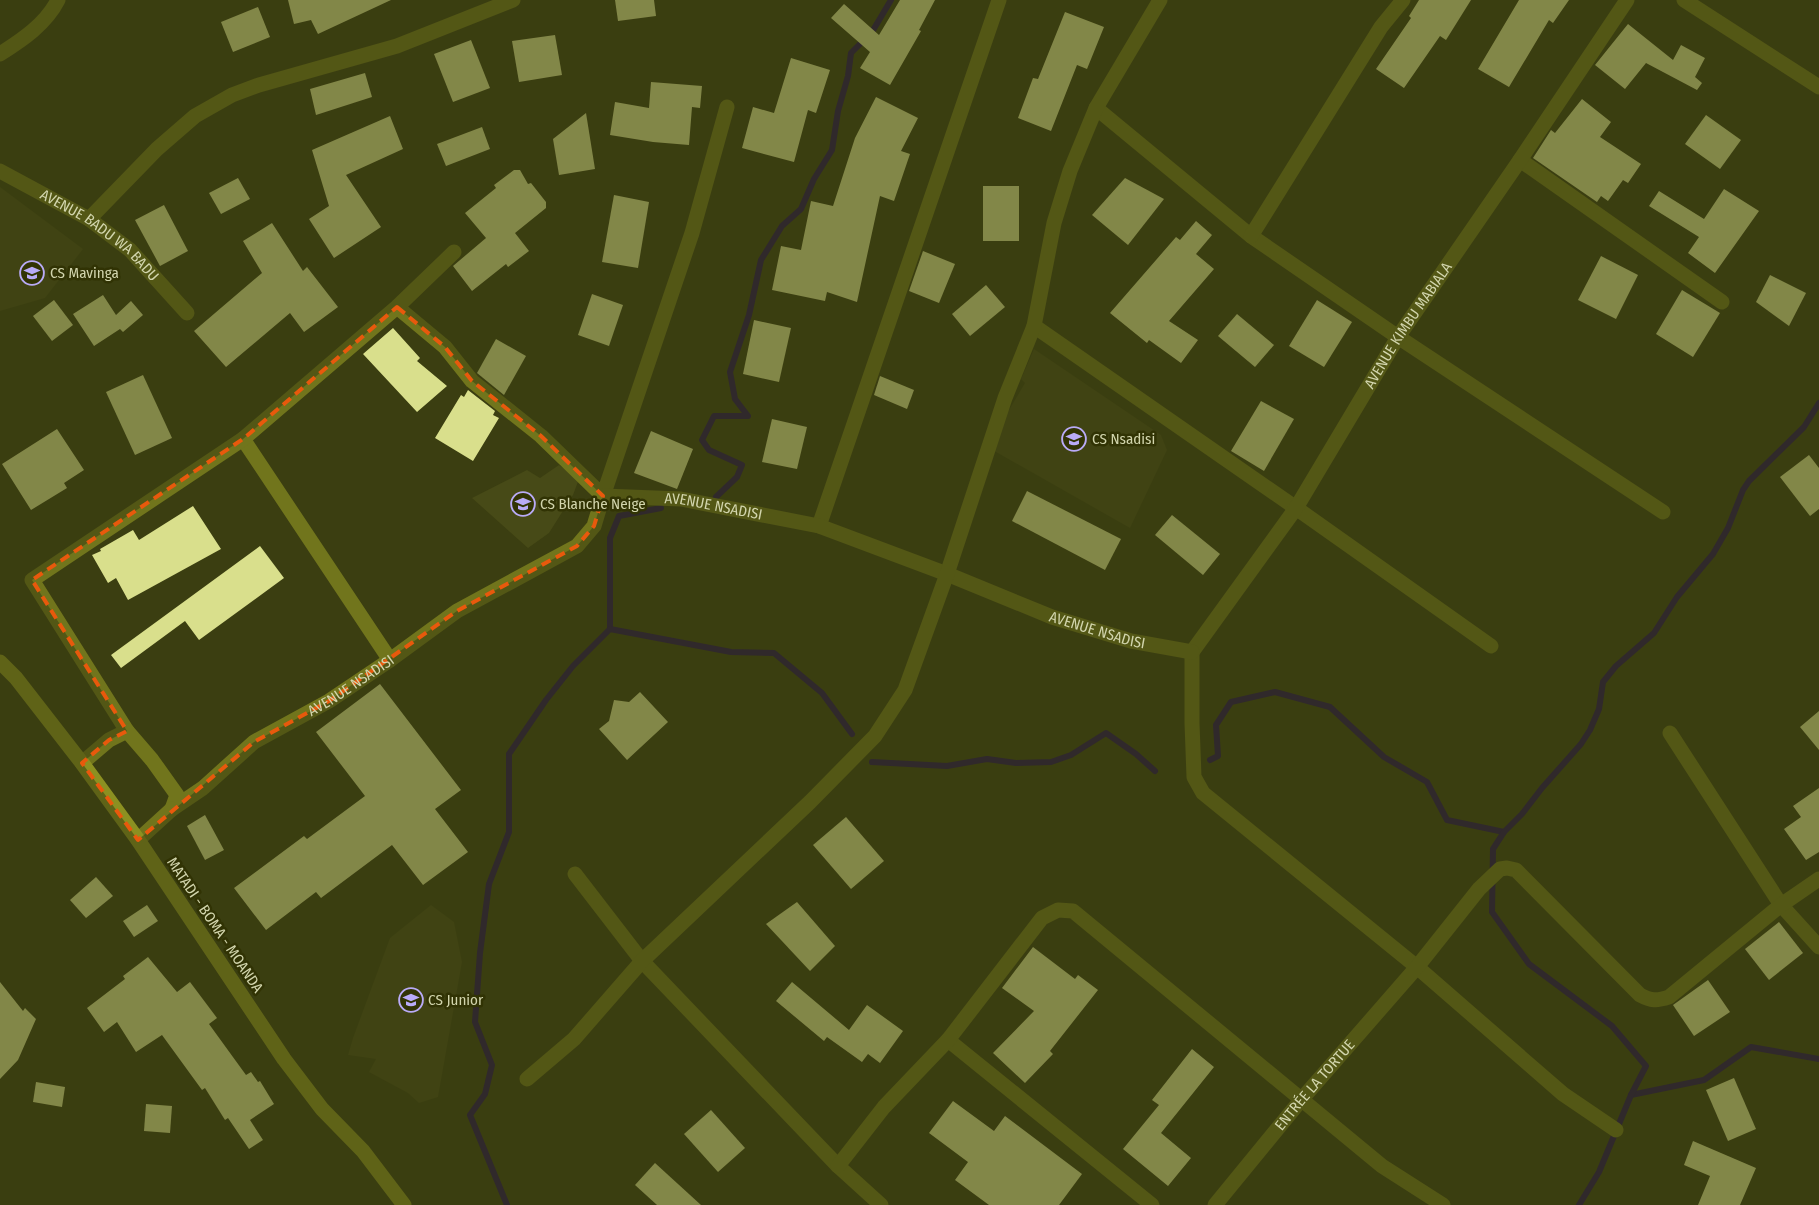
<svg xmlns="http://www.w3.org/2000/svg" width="1819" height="1205" viewBox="0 0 1819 1205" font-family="'Fira Sans Condensed',sans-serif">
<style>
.built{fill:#474a17}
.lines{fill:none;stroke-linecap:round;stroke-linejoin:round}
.stream{stroke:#24104d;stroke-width:6}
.building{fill:#d9df8c}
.minor{stroke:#71751c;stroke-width:15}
.highway{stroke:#8c9021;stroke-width:15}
.marked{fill:none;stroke:#e8590c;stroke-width:4;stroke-dasharray:10 6;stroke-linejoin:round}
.labels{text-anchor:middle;stroke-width:5;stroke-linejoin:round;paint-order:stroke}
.street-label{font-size:15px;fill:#d2d5ad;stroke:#313304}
.poi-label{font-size:15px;fill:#d2d5ad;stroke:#313304;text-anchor:start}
</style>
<rect width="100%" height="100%" fill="#3b3e11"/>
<!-- built -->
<g class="built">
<polygon points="0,187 83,249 45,298 0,311"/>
<polygon points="1034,349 1161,435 1167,450 1130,528 982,444 1009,410 1025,383 1021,379"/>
<polygon points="559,465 579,479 573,495 549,533 528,548 472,498 527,470 540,478"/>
<polygon points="431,905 454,922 462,962 438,1097 419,1103 408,1093 369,1072 376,1059 348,1055 353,1038 390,938"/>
</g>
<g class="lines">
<!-- stream -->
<g class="stream">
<polyline points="716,497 737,477 742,465 709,450 702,440 714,416 748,416 735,399 730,372 749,315 761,260 782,226 801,209 814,179 832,150 838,111 848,76 851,53 872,32 891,0"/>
<polyline points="610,629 610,538 619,516 661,508"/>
<polyline points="1210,760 1218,756 1216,725 1231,702 1275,692 1330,707 1384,757 1427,782 1447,820 1504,832"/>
<polyline points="872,762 947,766 987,759 1016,763 1051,762 1071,755 1106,733 1136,754 1155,771"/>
<polyline points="1631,1095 1704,1080 1751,1047 1819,1059"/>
<polyline points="507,1205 470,1115 485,1094 492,1065 475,1022 480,953 489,884 509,832 509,754 546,700 573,666 610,629 731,652 774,653 822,693 852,734"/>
<polyline points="1579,1205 1599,1172 1631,1095 1646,1066 1612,1026 1529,964 1492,912 1493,849 1504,832 1522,814 1542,788 1581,744 1590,730 1599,709 1603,682 1616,666 1654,633 1677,597 1713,554 1728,528 1743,490 1749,481 1804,427 1819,403"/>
</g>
</g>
<!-- building -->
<g class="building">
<polygon points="288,0 391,0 318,34 311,20 294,24"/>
<polygon points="615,0 654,0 656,16 618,21"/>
<polygon points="900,0 935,0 919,30 921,31 890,85 860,68 870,52 831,18 844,4 879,35"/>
<polygon points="1419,0 1471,0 1446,40 1440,36 1404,88 1376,69 1411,18 1409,16"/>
<polygon points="1519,0 1569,0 1553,23 1549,20 1509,87 1478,69"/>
<polygon points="258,7 270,37 233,52 221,22"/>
<polygon points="1065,12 1104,27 1087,69 1077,65 1051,131 1018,118 1033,78 1038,79"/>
<polygon points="1628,24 1673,60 1681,45 1705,58 1695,77 1702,83 1697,90 1646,63 1625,89 1595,65"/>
<polygon points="555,35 562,75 519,82 512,41"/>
<polygon points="471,40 490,88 453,102 434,54"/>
<polygon points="791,58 830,70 816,113 808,110 794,162 742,148 753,107 774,113"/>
<polygon points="365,73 372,97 316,115 310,89"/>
<polygon points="651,82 702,86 700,108 692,107 689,145 653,142 610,135 615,102 649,108"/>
<polygon points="876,97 918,118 901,151 910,154 894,201 880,196 857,302 827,292 825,301 772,290 781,246 801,250 811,201 833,206 855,138"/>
<polygon points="1582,99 1611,122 1600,137 1641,164 1628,183 1623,180 1608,201 1601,196 1597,202 1533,158 1551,130 1555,133"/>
<polygon points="586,113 595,169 559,175 553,139"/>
<polygon points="1706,115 1741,140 1720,169 1685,144"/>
<polygon points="390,116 403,149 346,175 381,227 334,258 309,219 329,206 312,150"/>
<polygon points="482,127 490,149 446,166 437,144"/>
<polygon points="514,170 520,170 528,184 531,183 546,202 546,208 515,233 529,251 508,267 506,264 472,291 453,266 486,238 465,213 496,188 494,185"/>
<polygon points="238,178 250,199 221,214 209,193"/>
<polygon points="1125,178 1164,199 1128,245 1092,215"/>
<rect x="983" y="186" width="36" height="55"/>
<polygon points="1724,189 1759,211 1715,273 1688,253 1699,237 1649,206 1659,191 1704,219"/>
<polygon points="614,195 649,202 638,268 602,262"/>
<polygon points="164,205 188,251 160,266 135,220"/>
<polygon points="1196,221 1212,235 1196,254 1214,269 1169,321 1198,340 1181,363 1149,340 1147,343 1110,313 1176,237 1180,240"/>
<polygon points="272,223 303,271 307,267 338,307 304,332 290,313 226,367 194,331 262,273 243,241"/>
<polygon points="923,251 955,264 939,303 909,291"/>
<polygon points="1601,256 1638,275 1616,319 1578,300"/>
<polygon points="1770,275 1806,293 1789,326 1756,302"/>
<polygon points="986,285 1005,307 970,336 952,314"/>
<polygon points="1682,290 1720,313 1693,357 1656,334"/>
<polygon points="592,294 623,305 609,346 578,335"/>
<polygon points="103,295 116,315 131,301 143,315 123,332 120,329 94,346 73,314"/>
<polygon points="54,300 73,325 52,341 33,316"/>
<polygon points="1317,300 1352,322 1324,367 1289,346"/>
<polygon points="1237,314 1274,345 1255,367 1218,336"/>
<polygon points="754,320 791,328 779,382 743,374"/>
<polygon points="393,328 420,358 417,361 447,386 417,412 363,354"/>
<polygon points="496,339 526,356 504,395 477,373"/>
<polygon points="143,375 172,438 135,455 106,392"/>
<polygon points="880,376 914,390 907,409 874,395"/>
<polygon points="468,390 495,411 493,415 499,418 473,461 435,438 461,395 464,397"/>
<polygon points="1261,401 1294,419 1264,471 1231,451"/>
<polygon points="772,419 807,427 797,469 762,462"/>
<polygon points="57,429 84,470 64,483 67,488 31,510 2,464"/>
<polygon points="651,431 693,449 677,489 634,473"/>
<polygon points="1809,455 1819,468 1819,509 1810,516 1780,477"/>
<polygon points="1027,491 1121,539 1105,570 1012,521"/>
<polygon points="193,506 221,549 128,600 116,578 108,583 92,555 101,551 100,549 133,530 139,540"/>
<polygon points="1172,515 1220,554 1203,575 1155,535"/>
<polygon points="260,546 284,578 199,640 185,621 121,668 111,655"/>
<polygon points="380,684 461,790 435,809 468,852 423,885 392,845 321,898 316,892 266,930 234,888 304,836 307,839 365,796 316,732"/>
<polygon points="640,692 668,722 627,760 599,729 609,721 614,700 629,702"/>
<polygon points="1819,711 1819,750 1800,727"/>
<polygon points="1819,788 1819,852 1806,860 1784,829 1801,817 1793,806"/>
<polygon points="205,815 224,850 205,860 187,826"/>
<polygon points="846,817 884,861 851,889 813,845"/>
<polygon points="96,877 113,896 86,918 70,900"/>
<polygon points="797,902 835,946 810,971 766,924"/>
<polygon points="147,905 158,921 134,937 123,921"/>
<polygon points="1779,922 1803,953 1769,980 1745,949"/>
<polygon points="1033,947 1075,979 1078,975 1098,990 1050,1051 1053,1054 1025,1083 993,1053 1034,1011 1002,988"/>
<polygon points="148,957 177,992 190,982 217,1018 209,1024 246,1075 251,1072 258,1082 260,1081 274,1104 250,1120 263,1140 249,1149 228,1118 225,1120 205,1088 202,1090 162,1035 136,1052 117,1022 104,1032 87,1008 125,979 123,976"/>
<polygon points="1708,980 1730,1012 1694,1036 1673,1005"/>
<polygon points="0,982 23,1011 25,1008 36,1019 18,1060 0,1079"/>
<polygon points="792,982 849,1030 867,1005 903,1031 880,1063 868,1054 862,1062 827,1037 824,1041 776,1001"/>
<polygon points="1192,1049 1214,1067 1161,1133 1191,1158 1168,1186 1123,1149 1159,1105 1152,1100"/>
<polygon points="1734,1078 1756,1129 1728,1141 1706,1090"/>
<polygon points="36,1082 65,1087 62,1107 33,1102"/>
<polygon points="953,1101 994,1131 1005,1116 1082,1174 1059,1205 989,1205 955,1180 968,1162 929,1133"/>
<polygon points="146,1104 172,1106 170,1133 144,1131"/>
<polygon points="711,1110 745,1148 718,1172 684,1134"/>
<polygon points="1693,1141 1756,1168 1740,1205 1698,1205 1710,1176 1684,1165"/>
<polygon points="655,1163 701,1205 657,1205 635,1185"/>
</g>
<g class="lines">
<!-- minor -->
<g class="minor">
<polyline points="1684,0 1819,87"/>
<path d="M0,54c22,-14 46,-30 58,-54"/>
<polyline points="1096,108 1251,236 1398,337 1663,512"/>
<polyline points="1520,160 1722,302"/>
<path id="s1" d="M0,171l89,48 41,31 57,63"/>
<polyline points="89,219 157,149 195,116 232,95 259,85 397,46 513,0"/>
<polyline points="1251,236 1381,27 1403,0"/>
<polyline points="397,307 445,347 472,381 541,436 603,496 692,233 727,107"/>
<polyline points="1034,326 1296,508 1491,646"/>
<polyline points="243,439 390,660"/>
<polyline points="819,526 999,0"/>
<path id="s2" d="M1192,652l104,-144 102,-171 122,-177 107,-160"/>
<polyline points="1192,652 1192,723 1194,777 1203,793 1417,967 1563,1094 1616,1130"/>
<polyline points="127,731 32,580 243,439 397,307 454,252"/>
<polyline points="1670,733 1781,905 1819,947"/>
<path id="s3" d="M82,763l27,-23 18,-9 25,29 25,35 -5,14 31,-21 51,-46 75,-41 61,-41 67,-49 120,-65 17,-20 9,-30 78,3 138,27 128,48 105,43 79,24 61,11"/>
<polyline points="138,840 172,809"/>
<polyline points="575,874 642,961 838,1166 881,1205"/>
<polyline points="948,1040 1152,1205"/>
<polyline points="527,1079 574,1039 642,961 810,802 875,736 905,690 947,574 1005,398 1034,326 1054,223 1070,171 1096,108 1160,0"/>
<polyline points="838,1166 884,1107 948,1040 1042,918 1058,910 1073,911 1382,1166 1443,1205"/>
<path id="s4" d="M1215,1205l86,-105 116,-133 62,-78 21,-20 7,-1 9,2 124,125c11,6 17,6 29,2l112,-92 38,-26"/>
</g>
<!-- highway -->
<polyline class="highway" points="0,662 16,678 82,763 138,840 284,1059 322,1109 363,1151 404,1205"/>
</g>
<!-- marked area -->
<path d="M0 0H1819V1205H0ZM397,307l48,40 27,34 69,55 62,60 -9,30 -17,20 -120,65 -128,90 -75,41 -116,98 -56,-77 27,-23 18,-9 -95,-151 211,-141z" fill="#3b3e11" fill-opacity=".55" fill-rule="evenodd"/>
<path class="marked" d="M397,307l48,40 27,34 69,55 62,60 -9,30 -17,20 -120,65 -128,90 -75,41 -116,98 -56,-77 27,-23 18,-9 -95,-151 211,-141z"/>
<!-- icons -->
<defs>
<g id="school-ring" transform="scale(1.25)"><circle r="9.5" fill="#313304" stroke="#b9abf7" stroke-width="1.5"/><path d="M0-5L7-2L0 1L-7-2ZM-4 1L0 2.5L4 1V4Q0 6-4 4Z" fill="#b9abf7"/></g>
</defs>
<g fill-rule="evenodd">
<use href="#school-ring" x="32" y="273"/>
<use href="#school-ring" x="1074" y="439"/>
<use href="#school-ring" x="523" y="504"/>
<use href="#school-ring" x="411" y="1000"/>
</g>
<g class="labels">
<!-- street labels -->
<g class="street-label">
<text dy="5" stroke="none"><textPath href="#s1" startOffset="119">AVENUE BADU WA BADU</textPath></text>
<text dy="5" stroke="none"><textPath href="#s2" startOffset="392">AVENUE KIMBU MABIALA</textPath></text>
<text dy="5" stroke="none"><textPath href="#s3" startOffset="805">AVENUE NSADISI</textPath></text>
<text dy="5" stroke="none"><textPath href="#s3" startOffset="1210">AVENUE NSADISI</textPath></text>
<text dy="5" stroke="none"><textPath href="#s3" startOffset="370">AVENUE NSADISI</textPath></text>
<text transform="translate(215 925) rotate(56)" y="5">MATADI - BOMA - MOANDA</text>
<text dy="5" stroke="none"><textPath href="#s4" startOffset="156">ENTRÉE LA TORTUE</textPath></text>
</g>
<!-- poi labels -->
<g class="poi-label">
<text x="50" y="278">CS Mavinga</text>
<text x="1092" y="444">CS Nsadisi</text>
<text x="540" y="509">CS Blanche Neige</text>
<text x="428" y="1005">CS Junior</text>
</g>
</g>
</svg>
